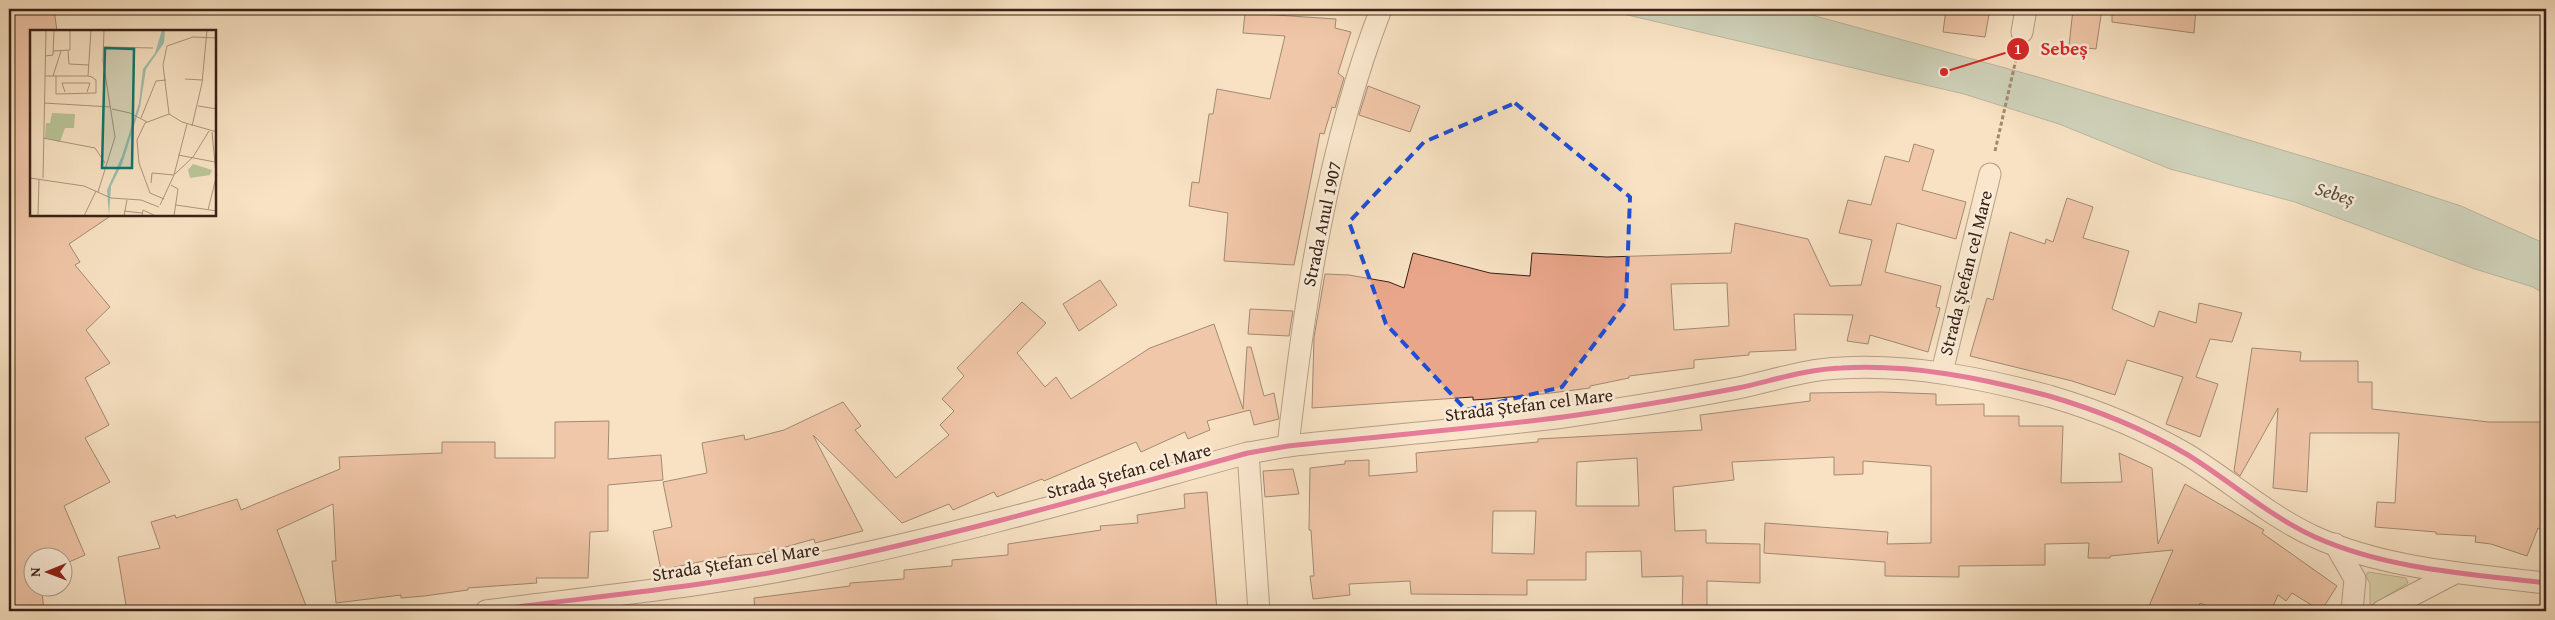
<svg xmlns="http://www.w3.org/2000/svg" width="2555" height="620" viewBox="0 0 2555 620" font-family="'Gentium Book Plus',serif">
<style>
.green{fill:#bac496;stroke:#797256}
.water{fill:#9ebfaf;stroke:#758072}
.building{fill:#e9a68a;stroke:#382116;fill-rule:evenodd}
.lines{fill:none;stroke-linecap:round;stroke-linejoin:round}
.minor-casing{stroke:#685141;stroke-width:23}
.path{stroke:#382116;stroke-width:3;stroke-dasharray:4 2.5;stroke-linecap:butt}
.minor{stroke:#faecd8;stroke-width:21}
.cycleway-casing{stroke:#faecd8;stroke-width:8}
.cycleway{stroke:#d6006c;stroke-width:5}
.marked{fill:none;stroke:#1d4ed8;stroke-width:4;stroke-dasharray:10 6;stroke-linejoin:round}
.labels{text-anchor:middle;stroke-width:5;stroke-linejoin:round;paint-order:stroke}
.street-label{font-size:18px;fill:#382116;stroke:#faecd8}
.water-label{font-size:19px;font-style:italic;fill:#575044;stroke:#faecd8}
.inset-road{fill:none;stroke:#ab957e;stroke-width:1}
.view{fill:#0f766e;fill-opacity:0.15;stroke:#0f766e;stroke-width:2.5}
.inset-edge{fill:none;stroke:#382116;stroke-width:2.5}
.leader{fill:none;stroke:#d62828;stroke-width:2}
.callout-dot{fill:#d62828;stroke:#faecd8;stroke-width:2}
.mark-label{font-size:15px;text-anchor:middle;font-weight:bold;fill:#fff}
.callout-label{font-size:19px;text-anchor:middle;font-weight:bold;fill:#d62828;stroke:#faecd8;stroke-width:5;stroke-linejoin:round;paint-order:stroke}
</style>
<rect width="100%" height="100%" fill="#f8e2c3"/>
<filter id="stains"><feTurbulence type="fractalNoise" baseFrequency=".004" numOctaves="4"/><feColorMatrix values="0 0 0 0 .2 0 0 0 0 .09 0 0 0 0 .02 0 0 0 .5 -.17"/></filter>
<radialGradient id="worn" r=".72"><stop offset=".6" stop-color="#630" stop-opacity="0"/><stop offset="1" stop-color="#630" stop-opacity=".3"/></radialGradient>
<!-- green -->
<polygon class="green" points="2368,572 2406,578 2408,583 2370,606 2370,584 2366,576"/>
<!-- water -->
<polygon class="water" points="1602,9 1790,9 2038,77 2369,176 2461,206 2546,244 2546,295 2533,287 2475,269 2295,202 2170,169 2059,124 1964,94"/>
<!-- building -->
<g class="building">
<polygon points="24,9 54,9 57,31 31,31 31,215 112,215 69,244 80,262 75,265 110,307 86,330 110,363 85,378 109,425 85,438 110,482 64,506 85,555 62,565 62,558 32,558 32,588 45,588 46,592 42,592 44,611 15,611 9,568 9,13"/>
<polygon points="1946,9 1990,9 1985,37 1943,32"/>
<polygon points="2073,9 2102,9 2096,49 2069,46"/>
<polygon points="2112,9 2196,9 2194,33 2112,22"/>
<polygon points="1245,13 1336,19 1335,28 1351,32 1338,73 1344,78 1335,108 1332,107 1324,134 1320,133 1294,265 1224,261 1228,213 1189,206 1192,182 1199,183 1209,114 1213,114 1217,89 1270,99 1285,36 1243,33"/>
<polygon points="1368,86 1420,106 1410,132 1359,115"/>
<path d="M1914,144l20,6 -12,40 44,12 -10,37 -59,-16 -12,49 56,14 -5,21 4,1 -12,44 -58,-17 -2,9 -21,-3 6,-26 -59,-1 2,36 -47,2v3l-55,5v8l-65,8v2l-39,8v2l-47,6 -55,5 -15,1v-3l-161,11 2,-71 11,-63 24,1 40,7 15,6 9,-35 77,20 40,3 2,-23 75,4 124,-4 4,-30 73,16 22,47 31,-1 11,-45 -33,-7 9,-33 23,5 14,-49 24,6zM1727,283l2,43 -55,4 -3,-46z"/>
<polygon points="2067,198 2093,207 2083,238 2129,251 2112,309 2154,327 2159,311 2196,323 2199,303 2242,313 2232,342 2210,339 2196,377 2218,384 2200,437 2166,424 2183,377 2127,360 2115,395 2072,381 1970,356 1987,298 1993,300 2010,232 2045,244 2046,239 2053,242"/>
<polygon points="1100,280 1117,305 1079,331 1063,304"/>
<polygon points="1022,302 1046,323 1017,353 1045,387 1056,377 1071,399 1150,348 1214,324 1243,409 1247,347 1251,347 1264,396 1274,393 1279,419 1254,425 1250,410 1207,421 1210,430 1188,439 1185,432 1141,452 1136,442 1044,481 1042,479 997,497 994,492 953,510 949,504 902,523 813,435 863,531 815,543 814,539 764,553 723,557 661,570 653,531 672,527 663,482 707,473 702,443 744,435 745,440 784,430 843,402 861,426 855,430 896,478 949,435 940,425 954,411 942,399 964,376 957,368"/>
<polygon points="1250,309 1293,311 1289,336 1248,334"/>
<polygon points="2252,348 2301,352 2300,361 2358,361 2358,382 2372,382 2372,409 2489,422 2541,422 2542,490 2546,491 2546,532 2538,528 2527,556 2491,544 2475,542 2476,536 2436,534 2436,532 2375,527 2377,502 2395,503 2399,433 2310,433 2307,492 2273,488 2278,408 2240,476 2234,471"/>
<path d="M1882,392l54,2v11l48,-1v12h35v10h44l-2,57 61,-1 -3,-29 33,15 6,76 27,-60 79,46 -2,3 75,53 -16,25 -29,-18 -6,8 -8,-6 -7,16h-52l-19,-8 -3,8h-35l-13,-5 24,-56 -63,6v2h-22l1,-15 -44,1v21l-86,1v11l-74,-1v-14l-121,-9 1,-30 123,9 -1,12 44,-1v-77l-68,-5v13l-29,1v-18l-102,5 2,18 -61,7 2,44 31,-1v13l54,1v39l-53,-2v30h-25l1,-35 -41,1 -1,-26 -55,1v28h-59v15l-116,-1 -1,-13 -61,3 1,11 -37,4 -3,-23h4l-3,-46h-2l1,-62 35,-4v-3l24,-1v16l48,-4 -1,-19 122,-11v-3l164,-9 -2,-15 110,-14v-8zM1637,458l2,48h-63l1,-44zM1493,511h43l-2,43 -42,-1z"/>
<polygon points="609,421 608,459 661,455 663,480 608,485 608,531 590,532 588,578 536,578 537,583 468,588 468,590 424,596 401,598 401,595 336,603 332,561 336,561 333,504 277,530 308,611 127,611 118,557 160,548 151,522 175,515 176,518 237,499 241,510 340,469 339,457 442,453 442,442 495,442 495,458 555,458 555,422"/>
<polygon points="1293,469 1299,494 1265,497 1263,471"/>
<polygon points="1207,492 1217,611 755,611 754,598 850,586 850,583 904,579 904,570 952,566 952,560 1008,555 1008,544 1101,530 1100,526 1138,523 1137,515 1185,508 1184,494"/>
</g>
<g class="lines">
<!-- minor casing -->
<g class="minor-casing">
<g id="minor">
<polyline points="2022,32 2026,9"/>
<polyline points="1942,372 1990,174"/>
<path d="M1288,446c17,-149 39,-297 93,-437"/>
<polyline points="1248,453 1259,611"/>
<polyline points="2335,544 2355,579 2352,611"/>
<path d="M486,611c109,-15 221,-24 329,-47 146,-30 290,-72 433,-111l40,-7c91,-10 183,-17 275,-29 58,-8 117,-18 175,-29 33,-7 69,-19 103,-20 71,-4 140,10 208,28 48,14 95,33 139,59 42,26 81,61 127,82 71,32 154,37 231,46"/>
<polyline points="2382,611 2455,573"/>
</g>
</g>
<!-- path -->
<polyline class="path" points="1995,151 2017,55"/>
<!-- minor -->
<use href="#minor" class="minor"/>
<!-- cycleway casing -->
<g class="cycleway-casing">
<path id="cycleway" d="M486,611c109,-15 221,-24 329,-47 146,-30 290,-72 433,-111l40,-7c91,-10 183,-17 275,-29 58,-8 117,-18 175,-29 33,-7 69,-19 103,-20 71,-4 140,10 208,28 48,14 95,33 139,59 42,26 81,61 127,82 71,32 154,37 231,46"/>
</g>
<!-- cycleway -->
<use href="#cycleway" class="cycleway"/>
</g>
<!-- marked area -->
<path d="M0 0H2555V620H0ZM1515,103l115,94 -4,105 -64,85 -96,23 -80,-86 -37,-102 75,-80z" fill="#f8e2c3" fill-opacity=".55" fill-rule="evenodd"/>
<path class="marked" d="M1515,103l115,94 -4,105 -64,85 -96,23 -80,-86 -37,-102 75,-80z"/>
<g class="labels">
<!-- street labels -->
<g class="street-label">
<text transform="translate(1322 224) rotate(-78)" y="6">Strada Anul 1907</text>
<text transform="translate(1966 273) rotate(-76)" y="6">Strada Ștefan cel Mare</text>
<text transform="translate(1529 405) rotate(-7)" y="6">Strada Ștefan cel Mare</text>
<text transform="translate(1129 471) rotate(-15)" y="6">Strada Ștefan cel Mare</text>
<text transform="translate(736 562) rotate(-9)" y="6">Strada Ștefan cel Mare</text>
</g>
<!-- water labels -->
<g class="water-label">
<text transform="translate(2335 193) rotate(17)" y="7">Sebeș</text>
</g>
</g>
<!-- overview -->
<g transform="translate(30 30)">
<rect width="186" height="186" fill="#f8e2c3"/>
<path d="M22,83l23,1 -1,14h-9l-5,14 -15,-4 1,-15h4zM163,134l19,6 -2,5 -20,3 -2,-8z" fill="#bac496"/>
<path d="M132,0h3l-1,13 -18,26 -6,38 -18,57 -11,22 -2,30 -2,-26 15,-34 17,-53 4,-34 12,-16z" fill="#9ebfaf"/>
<path class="inset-road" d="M75,17l48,1M23,21l17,-1v-20M38,21l1,13 20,1M15,26l8,-1 1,-25M15,46h43l4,1 4,3v13l-40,1v-18M23,46l8,-25M58,46l3,-46M155,49l17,1M35,62l-3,-9h28l-3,9M14,73l67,4M168,76l19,3M82,79l18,4 17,9M139,84l-6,-49 4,-19 26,-9 24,1M139,84l13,8 35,10M111,88l15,-37 10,-1M162,96l10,-43 5,-53M182,102l4,42M13,108l52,10 10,15M148,125l37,7M145,144l18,-17 16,-26M0,148l54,8 27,12 30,2 18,7M13,148l3,-148M121,153l1,-10 22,2M141,155l7,4 -4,27M68,162l17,-55 -12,-76 1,-31M134,169l-14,-6 -11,-30 -2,-23 8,-17 24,-9M130,175l14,-30 13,-51M146,175l41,6M178,180l9,-36M94,181l18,2M8,186l1,-36M54,186l12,-25M94,186l3,-16M112,186l1,-6 13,6"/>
<path class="view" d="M75,18l29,1 -2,119h-30z"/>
<rect width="186" height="186" class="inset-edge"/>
</g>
<!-- callouts -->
<path class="leader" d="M1944 72L2018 49"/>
<g class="callout-dot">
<circle cx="1944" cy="72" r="5"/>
<circle cx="2018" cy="49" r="12"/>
</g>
<g class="mark-label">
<text x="2018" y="54">1</text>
</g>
<g class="callout-label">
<text x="2064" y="55">Sebeș</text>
</g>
<!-- margin -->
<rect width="2555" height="620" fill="none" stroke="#f8e2c3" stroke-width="30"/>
<rect x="10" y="10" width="2535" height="600" fill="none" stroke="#382116" stroke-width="2.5"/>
<rect x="15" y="15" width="2525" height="590" fill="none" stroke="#382116"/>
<!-- north arrow -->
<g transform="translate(48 572) rotate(269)"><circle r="24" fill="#faecd8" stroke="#ac9b8a"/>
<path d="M0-4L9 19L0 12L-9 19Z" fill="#8f2418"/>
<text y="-8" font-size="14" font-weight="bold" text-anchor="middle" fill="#382116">N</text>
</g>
<rect width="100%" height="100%" filter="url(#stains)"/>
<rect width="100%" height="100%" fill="url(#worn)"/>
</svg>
